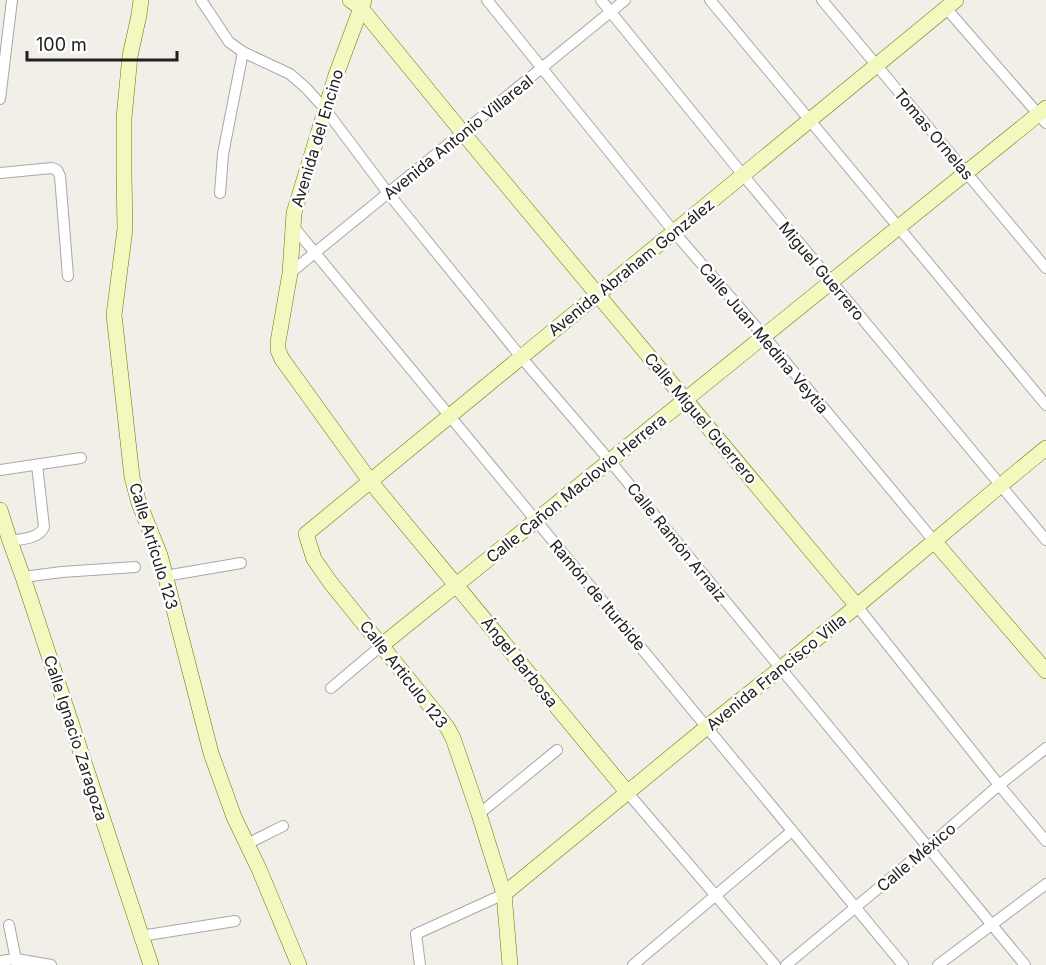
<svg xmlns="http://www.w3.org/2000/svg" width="1046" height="965" viewBox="0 0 1046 965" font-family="Inter,sans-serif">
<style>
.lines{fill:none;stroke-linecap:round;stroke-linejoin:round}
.street-casing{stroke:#a8a8a8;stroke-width:12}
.secondary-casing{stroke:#677908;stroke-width:16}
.street{stroke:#fff;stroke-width:10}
.secondary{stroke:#f3f8bf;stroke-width:15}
.labels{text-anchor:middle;stroke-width:5;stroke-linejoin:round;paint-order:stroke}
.street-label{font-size:16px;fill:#212121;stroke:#fff}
</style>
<rect width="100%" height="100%" fill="#f1efe8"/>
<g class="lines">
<!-- street casing -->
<g class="street-casing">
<g id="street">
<polyline points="201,0 229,42 243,52 290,74 306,88 325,109 388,193 521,357 610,461 1025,965"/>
<polyline points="487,0 674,232 764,336 934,541"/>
<polyline points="601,0 743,175 1046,540"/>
<polyline points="710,0 1046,405"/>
<polyline points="822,0 1046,268"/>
<polyline points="946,8 1046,123"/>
<polyline points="0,99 12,0"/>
<polyline points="0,173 52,168 57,170 60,176 68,276"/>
<polyline points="220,193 223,154 243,52"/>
<polyline points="292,225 903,965"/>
<polyline points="290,273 625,0"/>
<polyline points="0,470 81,458"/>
<path d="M10,541c11,-2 29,-2 34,-14l-7,-62"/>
<polyline points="165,576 241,563"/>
<polyline points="23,577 62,572 135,567"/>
<polyline points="857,606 999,785 1046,841"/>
<polyline points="331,688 382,645"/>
<polyline points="627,792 775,965"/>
<polyline points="479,814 557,750"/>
<polyline points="247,844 283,826"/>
<polyline points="9,925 17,965"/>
<polyline points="141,936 235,921"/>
<polyline points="0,961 16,959 51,965"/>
<polyline points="420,965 416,934 504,894"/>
<polyline points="633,965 792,831"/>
<polyline points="786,965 928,847 999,785 1046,748"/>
<polyline points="938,965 1046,884"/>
</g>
</g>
<!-- secondary casing -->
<g class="secondary-casing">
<g id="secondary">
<polyline points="141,0 139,15 130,56 124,118 124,175 125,229 114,315 132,477 139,503 160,555 211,753 234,817 259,869 299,965"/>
<polyline points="350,0 361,8 463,133 857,606"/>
<polyline points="364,0 336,75 294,213 290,273 278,342 278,350 282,359 370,481 627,792"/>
<polyline points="0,510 10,541 23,577 151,965"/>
<polyline points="934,541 1046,671"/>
<polyline points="382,645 1046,108"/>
<polyline points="504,894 707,727 781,668 857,606 1001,485 1046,448"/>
<polyline points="510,965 504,894 479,814 453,738 447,727 330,582 314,559 306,534 956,0"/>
</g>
</g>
<!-- street -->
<use href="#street" class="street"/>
<!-- secondary -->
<use href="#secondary" class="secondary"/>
</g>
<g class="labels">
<!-- street labels -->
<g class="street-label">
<text transform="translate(934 134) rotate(50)" y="6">Tomas Ornelas</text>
<text transform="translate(458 137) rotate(-39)" y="6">Avenida Antonio Villareal</text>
<text transform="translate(317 138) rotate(-73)" y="6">Avenida del Encino</text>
<text transform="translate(631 267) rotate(-39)" y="6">Avenida Abraham González</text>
<text transform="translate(822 271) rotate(50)" y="6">Miguel Guerrero</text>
<text transform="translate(764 338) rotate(50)" y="6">Calle Juan Medina Veytia</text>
<text transform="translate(701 418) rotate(50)" y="6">Calle Miguel Guerrero</text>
<text transform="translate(576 488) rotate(-39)" y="6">Calle Cañon Maclovio Herrera</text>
<text transform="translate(677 542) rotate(51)" y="6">Calle Ramón Arnaiz</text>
<text transform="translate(154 546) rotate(73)" y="6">Calle Artículo 123</text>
<text transform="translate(598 595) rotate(50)" y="6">Ramón de Iturbide</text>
<text transform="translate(520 662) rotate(51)" y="6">Ángel Barbosa</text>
<text transform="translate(776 672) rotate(-39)" y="6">Avenida Francisco Villa</text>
<text transform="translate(404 674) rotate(52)" y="6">Calle Articulo 123</text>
<text transform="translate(76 738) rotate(72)" y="6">Calle Ignacio Zaragoza</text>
<text transform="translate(916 857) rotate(-40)" y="6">Calle México</text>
</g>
</g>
<!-- scale -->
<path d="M27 51v9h150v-9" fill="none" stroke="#212121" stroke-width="3"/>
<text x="36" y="51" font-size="18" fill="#212121" stroke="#ffffff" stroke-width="4.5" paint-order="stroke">100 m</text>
</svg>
